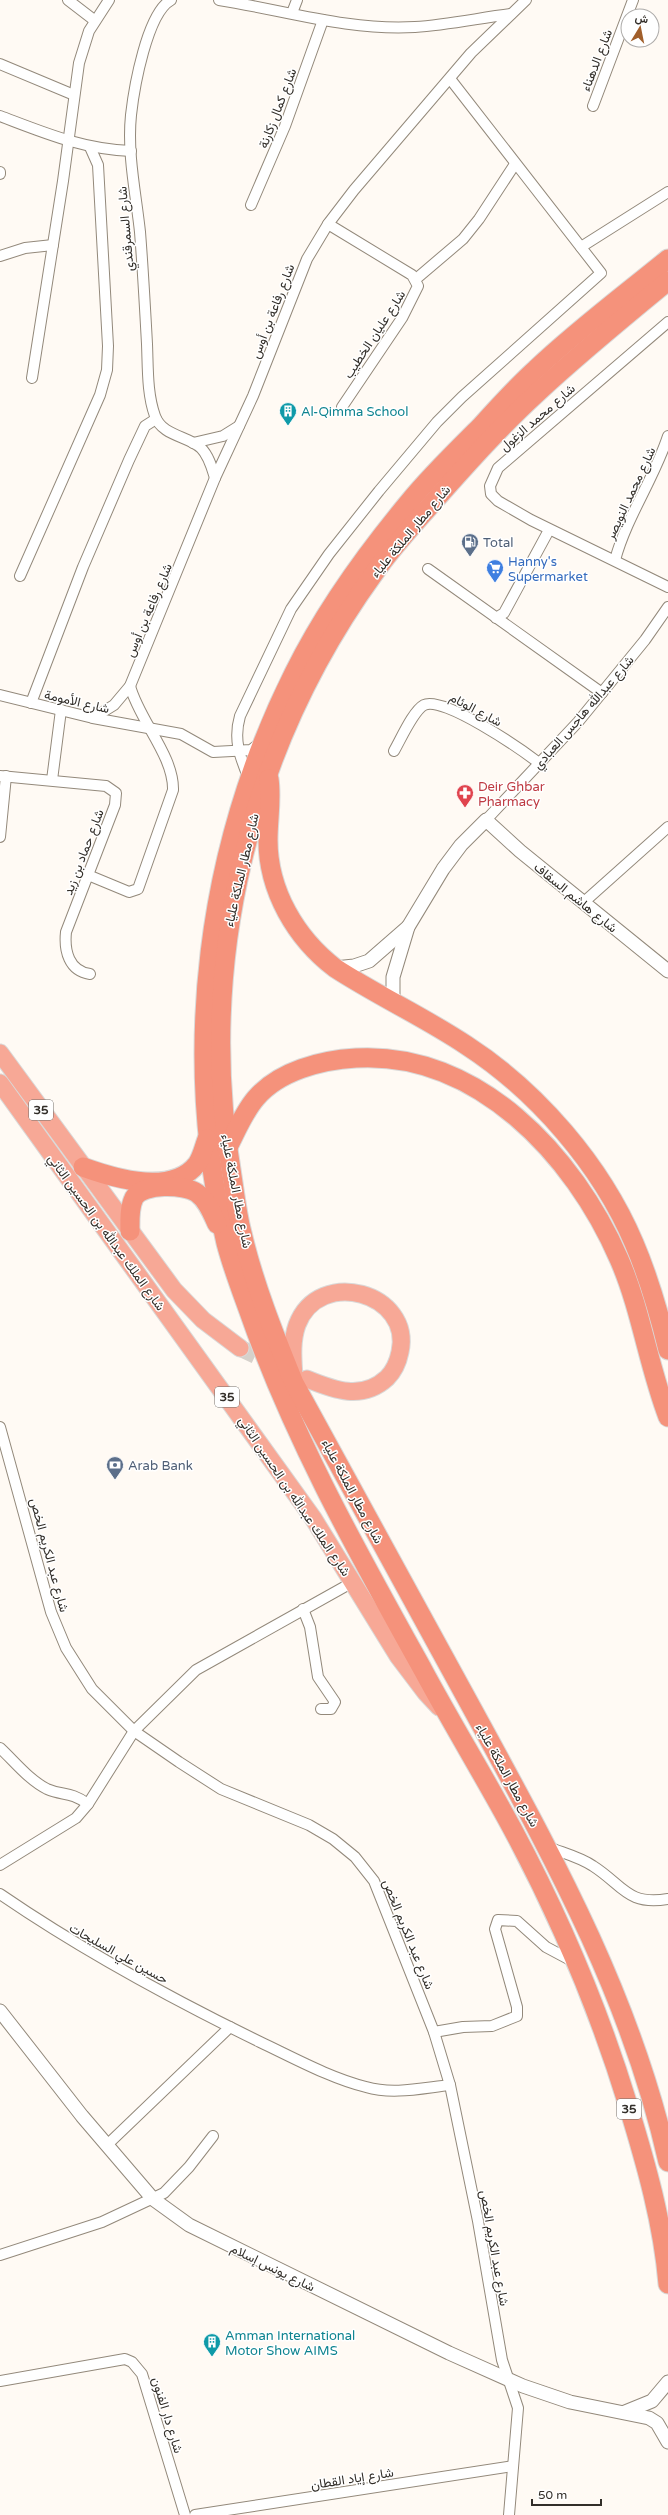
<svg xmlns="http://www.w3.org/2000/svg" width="668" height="2515" viewBox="0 0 668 2515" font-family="'Varela Round',Vazirmatn,sans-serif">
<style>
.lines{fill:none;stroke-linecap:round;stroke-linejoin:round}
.trunk-tunnel{stroke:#d6d1cb;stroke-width:17;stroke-dasharray:17 8;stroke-linecap:butt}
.minor-casing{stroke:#93897b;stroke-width:12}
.tertiary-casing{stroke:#93897b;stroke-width:15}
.trunk-casing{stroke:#dad9d8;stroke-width:19}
.motorway-casing{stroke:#dad9d8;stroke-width:21}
.minor{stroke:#fff;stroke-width:10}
.tertiary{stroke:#fff;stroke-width:13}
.trunk{stroke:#f7a896;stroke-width:17}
.motorway{stroke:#f5927b;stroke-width:19}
.labels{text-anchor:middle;stroke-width:3;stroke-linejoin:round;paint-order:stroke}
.shield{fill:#fff;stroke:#706d69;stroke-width:1}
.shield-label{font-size:12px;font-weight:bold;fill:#322e29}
.street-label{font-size:13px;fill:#322e29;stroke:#fff}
.culture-label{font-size:13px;fill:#0d838f;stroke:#fff;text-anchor:start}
.service-label{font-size:13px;fill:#4e5e75;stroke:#fff;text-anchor:start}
.shop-label{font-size:13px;fill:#366cbe;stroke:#fff;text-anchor:start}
.health-label{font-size:13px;fill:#be3a42;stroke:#fff;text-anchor:start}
</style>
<rect width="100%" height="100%" fill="#fffaf4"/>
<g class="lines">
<!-- trunk-tunnel -->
<polyline class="trunk-tunnel" points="240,1348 276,1365"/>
<!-- minor casing -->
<g class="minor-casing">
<g id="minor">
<polyline points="68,0 94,20"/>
<path d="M171,0c-24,13 -37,88 -40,115 -4,39 5,79 9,117 3,38 5,75 7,112 1,24 0,50 8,72 7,20 33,20 46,32 8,8 11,20 14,30"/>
<path d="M219,0c64,10 130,31 196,27 32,-2 64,-9 96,-13"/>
<polyline points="292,13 297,0"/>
<polyline points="0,64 74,95"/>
<polyline points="593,106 633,0"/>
<path d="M0,116c45,17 82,33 131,35"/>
<polyline points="0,172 0,174"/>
<polyline points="251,205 285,126 323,20"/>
<polyline points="328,224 412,275 418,286 402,318 342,407"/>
<polyline points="581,247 668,192"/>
<polyline points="0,256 25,248 53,245"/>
<polyline points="416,279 463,239 479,219 515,164"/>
<polyline points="668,322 498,468 490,486 491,494 498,501 531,520 668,587"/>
<polyline points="32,378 63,181 79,63 89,31 109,0"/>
<polyline points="193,443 223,436 239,426"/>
<path d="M615,560c12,-44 39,-81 53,-124"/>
<polyline points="428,569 602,693"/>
<polyline points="20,576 100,395 107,370 108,346 98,165 90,147"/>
<polyline points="496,618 504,613 549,530"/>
<polyline points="0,695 93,718 181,734 213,752 251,750 260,743"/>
<polyline points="31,703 83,567 129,460 145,426 156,419"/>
<polyline points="93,718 114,705 130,686 215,478 253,396 307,259 328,224 354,190 471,53 526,0"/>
<path d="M394,751c7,-12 19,-40 30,-46 19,-10 98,45 115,58"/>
<path d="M0,776l106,10 10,7 -1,12 -49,127c-2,19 3,39 24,42"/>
<path d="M249,779c-9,-22 -16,-39 -9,-63l51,-107 38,-55 50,-63 58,-69 25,-25 139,-124 -150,-193"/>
<polyline points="52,780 61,710"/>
<polyline points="486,820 578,722 645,640 668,607"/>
<polyline points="0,837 6,776"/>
<path d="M88,875l41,17 9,-3 35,-99c1,-34 -34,-70 -43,-104"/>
<polyline points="584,902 668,827"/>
<polyline points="0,1427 51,1612 66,1648 92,1689 134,1731 179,1762 221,1789 309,1825 333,1839 355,1857 374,1881 434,2032 450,2085 478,2221 502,2360 518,2408 509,2515"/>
<polyline points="303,1609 310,1627 318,1677 335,1702 331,1709 321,1709"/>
<path d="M0,1748c15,14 29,32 47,41 16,7 23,2 41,15"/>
<path d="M548,1847c15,6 32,10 45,19 30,19 34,40 75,33"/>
<polyline points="0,1865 76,1818 88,1804 134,1731 196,1670 353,1582"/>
<path d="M0,1894c83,57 170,104 260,148 34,16 70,36 106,45 27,8 56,1 84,-2"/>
<polyline points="434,2032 463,2027 492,2026 517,2016 517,2007 495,1929 498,1920 517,1921 546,1947 576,1963"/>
<polyline points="107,2145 230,2027"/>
<polyline points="0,2255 102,2222 164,2193 189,2167 213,2136"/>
<polyline points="0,2381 125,2359 132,2362 142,2374 185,2515"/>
<polyline points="195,2515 513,2466"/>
</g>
</g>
<!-- tertiary casing -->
<g class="tertiary-casing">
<g id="tertiary">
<polyline points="335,968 354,966 369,961 408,927"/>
<polyline points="393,1002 393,977 408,927 443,869 461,845 486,820 520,851 668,971"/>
<polyline points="0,2011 82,2116 153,2199 189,2225 449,2353 523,2386 570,2402 649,2418 657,2423 668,2442"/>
<polyline points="625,2412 652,2401 668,2382"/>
</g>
</g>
<!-- trunk casing -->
<g class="trunk-casing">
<g id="trunk">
<polyline points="0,1053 174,1290 203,1320 240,1348"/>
<polyline points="0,1083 313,1518 398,1656 426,1693 439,1707"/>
<path d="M294,1377c-1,-17 -3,-35 3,-52 22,-59 116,-32 103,27 -2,10 -6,19 -13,26 -25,23 -53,12 -80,1"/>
</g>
</g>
<!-- motorway casing -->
<g class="motorway-casing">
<g id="motorway">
<path d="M668,259c-44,36 -91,71 -132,110 -20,18 -38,38 -56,58 -24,24 -49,48 -71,75 -44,53 -85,110 -115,171 -88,176 -113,379 -68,570 6,23 14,44 22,66 44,127 110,244 175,361 29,54 61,106 90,160 47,88 86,180 115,275 18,59 35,118 40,179"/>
<path d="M668,281c-44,36 -89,73 -131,112 -36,33 -69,70 -101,106 -21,24 -43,47 -61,73 -127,175 -179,392 -143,604 3,19 5,38 10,57 12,51 32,101 52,150 60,110 120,219 180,329 80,147 157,285 194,450"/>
<path d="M269,779c3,20 -1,40 -1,61 0,51 28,98 67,128 43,28 89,49 131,77 71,46 135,120 168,198 15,35 25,70 34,107"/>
<path d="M227,1149c9,-17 16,-36 29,-51 23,-27 65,-38 100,-40 121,-7 218,97 263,201 22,50 29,106 49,158"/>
<path d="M83,1167c30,11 89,29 114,-3 5,-7 7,-17 10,-25"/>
<path d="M130,1231c0,-10 -1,-23 4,-33 9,-15 50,-14 63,-5 10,7 15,20 20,31"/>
</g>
</g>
<!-- minor -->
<use href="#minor" class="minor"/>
<!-- tertiary -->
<use href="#tertiary" class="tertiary"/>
<!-- trunk -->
<use href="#trunk" class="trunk"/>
<!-- motorway -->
<use href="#motorway" class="motorway"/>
</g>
<!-- icons -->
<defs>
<g id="building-pin" transform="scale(0.9)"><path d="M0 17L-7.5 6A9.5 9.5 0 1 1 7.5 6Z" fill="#0f9aa8" stroke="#fff"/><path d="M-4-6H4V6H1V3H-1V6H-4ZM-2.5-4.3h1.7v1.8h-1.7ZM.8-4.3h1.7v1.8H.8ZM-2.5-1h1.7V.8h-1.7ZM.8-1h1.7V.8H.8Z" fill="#fff"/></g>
<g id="fuel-pin" transform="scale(0.9)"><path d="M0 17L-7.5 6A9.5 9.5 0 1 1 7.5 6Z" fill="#5c6f8a" stroke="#fff"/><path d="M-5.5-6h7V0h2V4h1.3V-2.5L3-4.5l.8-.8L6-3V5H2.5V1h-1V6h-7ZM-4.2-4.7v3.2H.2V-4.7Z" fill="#fff"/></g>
<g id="supermarket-pin" transform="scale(0.9)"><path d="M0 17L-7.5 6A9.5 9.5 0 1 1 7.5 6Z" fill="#3f7fe0" stroke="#fff"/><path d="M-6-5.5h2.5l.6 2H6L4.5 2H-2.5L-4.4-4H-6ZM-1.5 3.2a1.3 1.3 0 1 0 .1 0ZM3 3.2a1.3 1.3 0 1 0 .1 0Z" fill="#fff"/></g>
<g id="pharmacy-pin" transform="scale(0.9)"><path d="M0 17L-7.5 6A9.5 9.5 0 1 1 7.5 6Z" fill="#e0444e" stroke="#fff"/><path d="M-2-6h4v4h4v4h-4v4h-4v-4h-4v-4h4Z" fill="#fff"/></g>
<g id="bank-pin" transform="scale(0.9)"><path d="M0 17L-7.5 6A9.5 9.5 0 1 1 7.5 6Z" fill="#5c6f8a" stroke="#fff"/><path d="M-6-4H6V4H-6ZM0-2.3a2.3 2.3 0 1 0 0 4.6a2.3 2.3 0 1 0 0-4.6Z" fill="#fff"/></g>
</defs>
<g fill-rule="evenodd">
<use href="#building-pin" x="288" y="411"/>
<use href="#fuel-pin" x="470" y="542"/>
<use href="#supermarket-pin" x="495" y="568"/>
<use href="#pharmacy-pin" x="465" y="793"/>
<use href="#bank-pin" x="115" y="1465"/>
<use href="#building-pin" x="212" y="2342"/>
</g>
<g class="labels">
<!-- shield labels -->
<g class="shield">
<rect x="29" y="1100" width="24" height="20" rx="3"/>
<rect x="215" y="1387" width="24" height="20" rx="3"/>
<rect x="617" y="2099" width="24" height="20" rx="3"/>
</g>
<g class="shield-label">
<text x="41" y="1114">35</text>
<text x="227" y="1401">35</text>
<text x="629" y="2113">35</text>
</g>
<!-- street labels -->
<g class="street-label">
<text transform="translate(596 60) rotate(-69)" y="5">شارع الدهناء</text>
<text transform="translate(277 108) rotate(-69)" y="5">شارع كمال زكارنة</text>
<text transform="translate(125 229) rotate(-95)" y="5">شارع السمرقندي</text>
<text transform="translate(272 311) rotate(-69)" y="5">شارع رفاعة بن أوس</text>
<text transform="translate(374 334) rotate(-57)" y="5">شارع عليان الخطيب</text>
<text transform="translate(537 417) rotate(-41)" y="5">شارع محمد الزغول</text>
<text transform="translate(630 493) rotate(-65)" y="5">شارع محمد النويصر</text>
<text transform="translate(410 531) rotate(-50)" y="5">شارع مطار الملكة علياء</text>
<text transform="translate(148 610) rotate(-67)" y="5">شارع رفاعة بن أوس</text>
<text transform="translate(77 701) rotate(13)" y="5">شارع الأمومة</text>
<text transform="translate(476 709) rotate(28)" y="5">شارع الوئام</text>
<text transform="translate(583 712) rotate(-49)" y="5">شارع عبدالله هاجس العبادي</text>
<text transform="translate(83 852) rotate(-69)" y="5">شارع حماد بن زيد</text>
<text transform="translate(241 870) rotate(-77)" y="5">شارع مطار الملكة علياء</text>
<text transform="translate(576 897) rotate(39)" y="5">شارع هاشم السقاف</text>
<text transform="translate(237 1191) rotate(79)" y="5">شارع مطار الملكة علياء</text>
<text transform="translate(107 1232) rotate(54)" y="5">شارع الملك عبدالله بن الحسين الثاني</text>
<text transform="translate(353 1491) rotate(62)" y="5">شارع مطار الملكة علياء</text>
<text transform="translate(295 1496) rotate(56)" y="5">شارع الملك عبدالله بن الحسين الثاني</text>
<text transform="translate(50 1555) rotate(75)" y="5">شارع عبد الكريم الخص</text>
<text transform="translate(508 1775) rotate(61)" y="5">شارع مطار الملكة علياء</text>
<text transform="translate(409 1934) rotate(68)" y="5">شارع عبد الكريم الخص</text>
<text transform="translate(119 1953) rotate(29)" y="5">حسين علي السليحات</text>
<text transform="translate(495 2248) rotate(80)" y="5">شارع عبد الكريم الخص</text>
<text transform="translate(273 2267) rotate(26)" y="5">شارع يونس إسلام</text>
<text transform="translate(168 2415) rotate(73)" y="5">شارع دار الفنون</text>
<text transform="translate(352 2478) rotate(-9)" y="5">شارع إياد القطان</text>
</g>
<!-- culture labels -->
<g class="culture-label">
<text x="301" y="416">Al-Qimma School</text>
<text x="225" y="2340">Amman International<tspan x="225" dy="15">Motor Show AIMS</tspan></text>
</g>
<!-- service labels -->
<g class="service-label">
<text x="483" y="547">Total</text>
<text x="128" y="1470">Arab Bank</text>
</g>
<!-- shop labels -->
<g class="shop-label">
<text x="508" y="566">Hanny's<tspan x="508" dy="15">Supermarket</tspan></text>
</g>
<!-- health labels -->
<g class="health-label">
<text x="478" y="791">Deir Ghbar<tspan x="478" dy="15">Pharmacy</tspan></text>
</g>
</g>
<!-- north arrow -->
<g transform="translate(640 28) rotate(10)"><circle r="19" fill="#ffffff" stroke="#adaba9"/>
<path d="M0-3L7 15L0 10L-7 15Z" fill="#a15f2b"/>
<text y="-6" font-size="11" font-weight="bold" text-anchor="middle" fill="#322e29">ش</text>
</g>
<!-- scale -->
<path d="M532 2499v6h69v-6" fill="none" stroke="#322e29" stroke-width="2"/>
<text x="538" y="2499" font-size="12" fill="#322e29" stroke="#ffffff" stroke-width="3" paint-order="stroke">50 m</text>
</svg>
